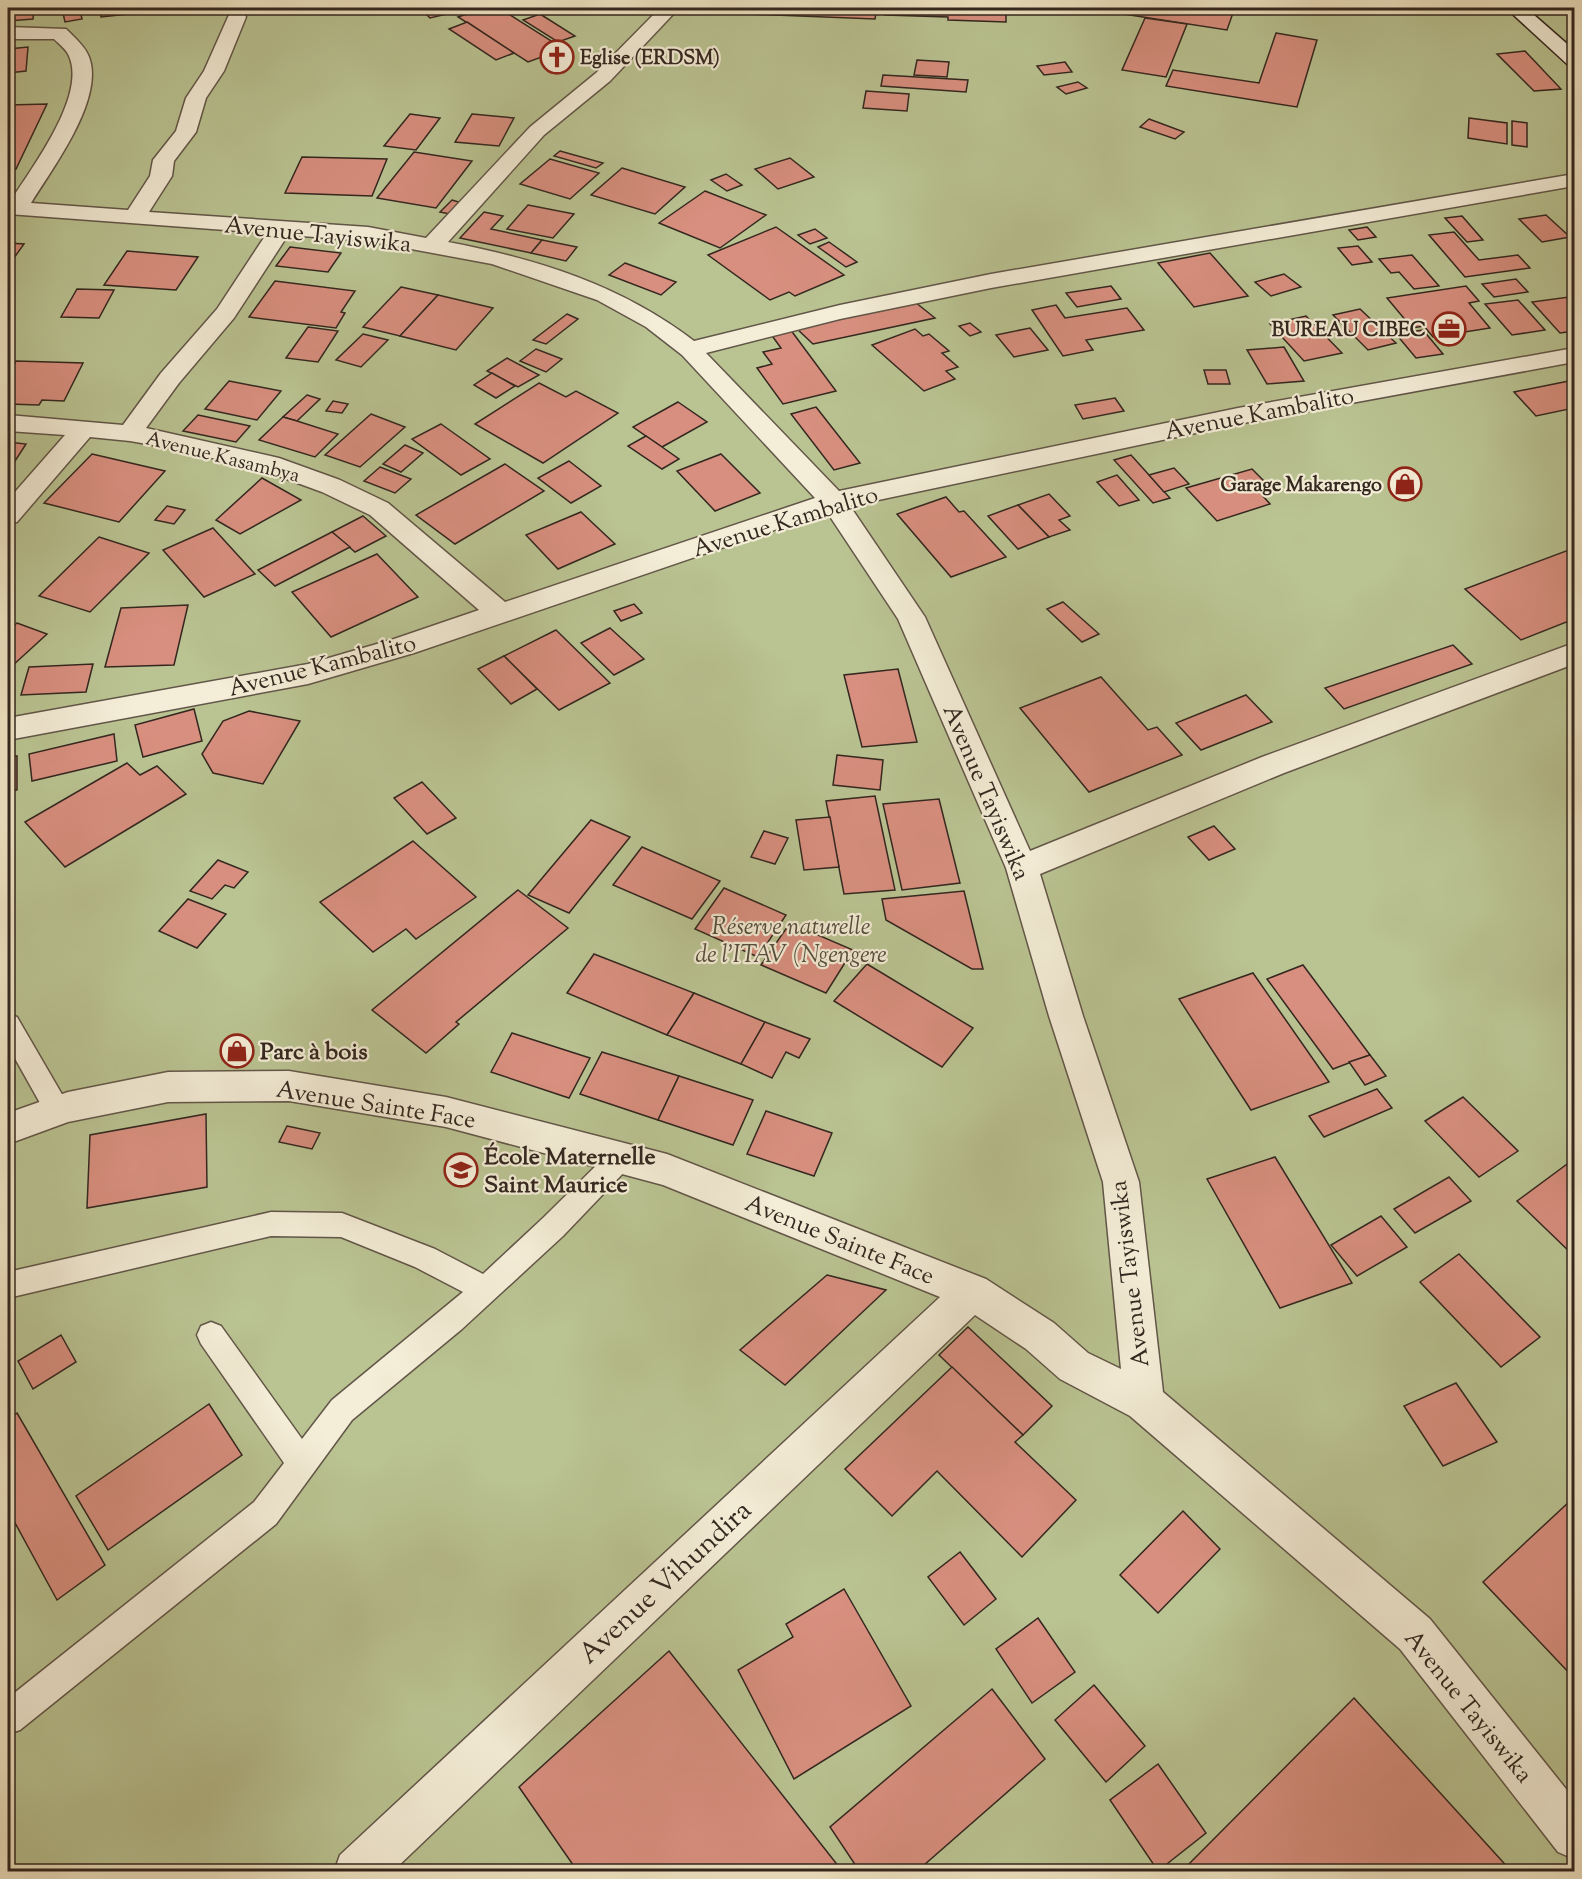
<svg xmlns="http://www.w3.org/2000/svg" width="1582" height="1879" viewBox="0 0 1582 1879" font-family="'Sorts Mill Goudy',serif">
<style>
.green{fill:#bac392;stroke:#767558;stroke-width:1.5}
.building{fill:#d88f7f;stroke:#33271f;stroke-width:1.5}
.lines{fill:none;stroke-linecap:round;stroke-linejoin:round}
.service-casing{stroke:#625648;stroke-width:3}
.minor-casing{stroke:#625648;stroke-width:3}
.secondary-casing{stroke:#33271f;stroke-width:3}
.service{fill:#f4edd7;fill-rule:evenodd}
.minor{fill:#f4edd7;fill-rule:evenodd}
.secondary{fill:#f4edd7;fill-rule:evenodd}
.labels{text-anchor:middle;stroke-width:4.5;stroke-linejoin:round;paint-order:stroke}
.far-poi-label{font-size:20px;font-weight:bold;fill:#33271f;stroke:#f4edd7;text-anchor:end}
.far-street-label{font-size:20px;fill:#33271f;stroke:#f4edd7}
.street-label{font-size:24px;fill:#33271f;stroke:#f4edd7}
.park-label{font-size:24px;font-style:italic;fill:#554e3c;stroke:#f4edd7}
.poi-label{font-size:24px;font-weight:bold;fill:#33271f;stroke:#f4edd7;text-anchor:start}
.near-street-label{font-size:28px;fill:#33271f;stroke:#f4edd7}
</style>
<rect width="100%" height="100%" fill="#eee3c2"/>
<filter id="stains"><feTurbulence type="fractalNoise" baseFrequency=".00333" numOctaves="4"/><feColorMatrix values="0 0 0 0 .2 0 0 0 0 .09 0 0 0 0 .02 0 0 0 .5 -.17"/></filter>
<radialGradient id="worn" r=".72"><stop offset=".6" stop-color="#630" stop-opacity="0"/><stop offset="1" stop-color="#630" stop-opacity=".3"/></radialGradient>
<!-- green -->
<rect class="green" x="8" y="8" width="1566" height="1863"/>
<!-- building -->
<g class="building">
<polygon points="8,8 34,8 33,19 8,21"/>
<polygon points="101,8 139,8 138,13 101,17"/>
<polygon points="282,8 313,8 311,13 281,14"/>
<polygon points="420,8 456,8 460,11 430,18"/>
<polygon points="484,8 499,8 564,49 528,62 458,17"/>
<polygon points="747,8 1006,8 1006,22 948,20 948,17 885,15 885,13 876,13 875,19 746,14"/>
<polygon points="1107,8 1214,8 1234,10 1227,30 1117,13"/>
<polygon points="80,10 82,19 65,22 63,13"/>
<polygon points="540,14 575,36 558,42 523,20"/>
<polygon points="1145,18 1187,24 1166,77 1122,70"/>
<polygon points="467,22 514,53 496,60 449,29"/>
<polygon points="1276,33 1317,40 1297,107 1166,86 1173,70 1259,83"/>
<polygon points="28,47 26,71 8,73 8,49"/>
<polygon points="1525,51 1561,89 1534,91 1497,54"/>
<polygon points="917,60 949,62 947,77 914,75"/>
<polygon points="1065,62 1072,72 1044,75 1037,66"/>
<polygon points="883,75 968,80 966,92 881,86"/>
<polygon points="1078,82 1087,88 1066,94 1057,87"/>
<polygon points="866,91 909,94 907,111 863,108"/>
<polygon points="47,104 16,169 8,169 8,105"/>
<polygon points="410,114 440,118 416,150 384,146"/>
<polygon points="472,114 514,118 499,146 455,142"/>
<polygon points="1469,118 1507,123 1507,144 1468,138"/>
<polygon points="1149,119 1184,132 1175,139 1140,127"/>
<polygon points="1512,121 1527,123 1527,147 1512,145"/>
<polygon points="560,151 603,163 596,168 554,156"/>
<polygon points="414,152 472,161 436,208 377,198"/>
<polygon points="302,157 387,159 372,196 285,193"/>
<polygon points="790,158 814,177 778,189 755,169"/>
<polygon points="550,159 599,173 570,199 520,184"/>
<polygon points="622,168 685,187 655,214 591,195"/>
<polygon points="726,174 742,185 727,191 711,180"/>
<polygon points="705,191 766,215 720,248 659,223"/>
<polygon points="452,200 462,203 450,214 440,212"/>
<polygon points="528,205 574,214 553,238 507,229"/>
<polygon points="484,212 503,216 491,229 542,240 531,253 460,238"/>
<polygon points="1546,215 1570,237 1542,242 1519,219"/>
<polygon points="1462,216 1483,240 1467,242 1445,218"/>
<polygon points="776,227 844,275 795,296 789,292 770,300 708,255"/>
<polygon points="1367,227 1376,237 1358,240 1349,230"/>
<polygon points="815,229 827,238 810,244 798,235"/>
<polygon points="1454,232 1479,260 1518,255 1530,268 1465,277 1429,235"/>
<polygon points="542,240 577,247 566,261 531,253"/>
<polygon points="829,242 857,262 846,267 818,247"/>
<polygon points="8,243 24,244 11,262 8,261"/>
<polygon points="1358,246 1372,262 1352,265 1338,248"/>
<polygon points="290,247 341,253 328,272 276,266"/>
<polygon points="127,251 198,257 176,290 104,285"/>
<polygon points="1210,253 1248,296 1194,307 1158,263"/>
<polygon points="1412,255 1439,286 1414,289 1399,272 1391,273 1379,259"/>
<polygon points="625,263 676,282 661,295 609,275"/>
<polygon points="1284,274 1301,287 1271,296 1255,282"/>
<polygon points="1516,279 1528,292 1494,297 1482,284"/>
<polygon points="275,281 355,291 341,312 345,313 336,328 249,317"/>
<polygon points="1111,286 1121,299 1077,307 1066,293"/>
<polygon points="1466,286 1479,301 1469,303 1490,328 1433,337 1424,326 1412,328 1387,298"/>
<polygon points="401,287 438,295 400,336 363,327"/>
<polygon points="77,289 114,290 99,318 61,317"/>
<polygon points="438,295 493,308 456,350 400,336"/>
<polygon points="1569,297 1574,303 1574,331 1560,333 1532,302"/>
<polygon points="1518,300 1545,330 1512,335 1485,304"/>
<polygon points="915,302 935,318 813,344 796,328"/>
<polygon points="1056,305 1065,318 1127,308 1144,330 1086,340 1093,350 1063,356 1032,310"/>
<polygon points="1360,309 1396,343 1368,350 1333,315"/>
<polygon points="567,314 578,319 546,344 533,340"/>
<polygon points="1306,316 1342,353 1304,361 1270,324"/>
<polygon points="970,323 981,332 970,336 959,326"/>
<polygon points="308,327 338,331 318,362 286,358"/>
<polygon points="1030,328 1048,350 1014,357 996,335"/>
<polygon points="790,329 836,391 783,404 757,368 772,364 763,352 781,348 770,333"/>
<polygon points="915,329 923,336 929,334 949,351 942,353 958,367 946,371 955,379 924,391 872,345"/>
<polygon points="1423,330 1443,354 1416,358 1396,334"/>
<polygon points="363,334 388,340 361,367 336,360"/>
<polygon points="1284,347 1304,381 1267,384 1247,350"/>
<polygon points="536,349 562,359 546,372 520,361"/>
<polygon points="507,358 539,375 518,387 487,371"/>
<polygon points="16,361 83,363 64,401 42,400 39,405 8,404 8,376"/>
<polygon points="1204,370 1226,370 1230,384 1208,384"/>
<polygon points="492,373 515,386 496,398 474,385"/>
<polygon points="1574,380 1574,408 1536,416 1514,392"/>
<polygon points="229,381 281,391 257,420 205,409"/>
<polygon points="539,383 566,397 576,391 618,413 543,463 475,424"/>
<polygon points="307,395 320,399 297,421 283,417"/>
<polygon points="1115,398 1124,411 1083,419 1075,405"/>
<polygon points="333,401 348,404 342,413 326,411"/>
<polygon points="678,402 707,422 662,447 633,427"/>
<polygon points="816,407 860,463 834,470 791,414"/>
<polygon points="371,414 405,427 360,467 325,455"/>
<polygon points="198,415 250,426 236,442 183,431"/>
<polygon points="283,417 297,421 338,434 315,457 259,440"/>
<polygon points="441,424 490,459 461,475 412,439"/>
<polygon points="646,436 662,447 679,459 662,469 628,446"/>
<polygon points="8,442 26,444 8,472"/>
<polygon points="405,445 423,453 401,472 383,464"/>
<polygon points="92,454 165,471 119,522 44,503"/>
<polygon points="721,454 760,493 715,511 677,471"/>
<polygon points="1131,455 1149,475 1170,498 1153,503 1114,460"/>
<polygon points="569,461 601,486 571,503 538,478"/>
<polygon points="505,464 544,491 455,544 416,515"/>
<polygon points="380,467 411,479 395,493 364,481"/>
<polygon points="1174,468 1189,484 1164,492 1149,475"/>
<polygon points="1252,469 1275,492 1262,495 1270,504 1217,521 1186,488"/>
<polygon points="1117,475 1139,500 1119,506 1097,482"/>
<polygon points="262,478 301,500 240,534 216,520"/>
<polygon points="1049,494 1070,516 1059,520 1070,530 1049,537 1018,505"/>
<polygon points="946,497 959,512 964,511 1006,557 951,577 897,514"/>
<polygon points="1018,505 1049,537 1018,549 988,516"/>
<polygon points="167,506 185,510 174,524 155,520"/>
<polygon points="581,512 615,544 558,569 526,535"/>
<polygon points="363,516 386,536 355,552 332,532"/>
<polygon points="213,528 255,574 204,597 163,550"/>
<polygon points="332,532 350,547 275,586 258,570"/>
<polygon points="99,537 149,553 90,612 39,596"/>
<polygon points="1574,548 1574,619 1521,640 1465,589"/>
<polygon points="377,554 418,597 331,637 292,592"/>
<polygon points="1063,602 1099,634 1082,642 1047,609"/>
<polygon points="634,604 642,613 621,621 614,611"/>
<polygon points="188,605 174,665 105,667 121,608"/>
<polygon points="17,623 47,634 11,667 8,666 8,631"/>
<polygon points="610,628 644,659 614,675 581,643"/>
<polygon points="556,630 610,683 559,710 504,656"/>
<polygon points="1453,645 1472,664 1344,709 1325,688"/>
<polygon points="504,656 537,689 511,704 478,669"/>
<polygon points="93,664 86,692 21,695 29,667"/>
<polygon points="898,669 917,742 862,747 844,675"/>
<polygon points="1101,677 1148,730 1157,727 1182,755 1089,792 1020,708"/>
<polygon points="1246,695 1272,722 1201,750 1176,723"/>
<polygon points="194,709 202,741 143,757 135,725"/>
<polygon points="249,711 300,721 263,784 213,773 202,754 223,721"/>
<polygon points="114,734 117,761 32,781 29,754"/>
<polygon points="837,755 883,760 880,790 833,785"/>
<polygon points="17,756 17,790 8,792 8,758"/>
<polygon points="127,763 140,775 157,766 186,794 65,867 25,822"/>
<polygon points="422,782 456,818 427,834 394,798"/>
<polygon points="875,796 895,890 844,894 826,801"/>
<polygon points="939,799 960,883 902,890 883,804"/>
<polygon points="830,817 839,867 804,870 796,820"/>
<polygon points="591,820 630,837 569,913 528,895"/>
<polygon points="1214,826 1235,849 1209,860 1188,837"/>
<polygon points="764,831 788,838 775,864 751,857"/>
<polygon points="413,841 476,897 416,939 406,929 373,952 320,902"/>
<polygon points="642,847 720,881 692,919 613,885"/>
<polygon points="218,860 248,872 234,888 225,885 212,899 190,891"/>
<polygon points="724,888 786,915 758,957 695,929"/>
<polygon points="518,890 568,928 456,1022 459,1024 426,1053 372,1010"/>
<polygon points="964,891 983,969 972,969 886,920 882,899"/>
<polygon points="188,899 226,914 197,948 159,931"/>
<polygon points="790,923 853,950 826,993 761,965"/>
<polygon points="594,954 694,993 667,1035 567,993"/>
<polygon points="867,964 973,1028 942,1067 834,1001"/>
<polygon points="1303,965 1370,1055 1333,1069 1267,979"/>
<polygon points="1253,973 1329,1082 1251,1110 1179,999"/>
<polygon points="694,993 765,1022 741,1064 667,1035"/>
<polygon points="765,1022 810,1039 799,1058 786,1052 772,1078 741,1064"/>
<polygon points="512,1033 590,1058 569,1098 491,1072"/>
<polygon points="602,1052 679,1076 658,1120 580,1094"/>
<polygon points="1370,1055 1386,1076 1365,1085 1349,1062"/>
<polygon points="679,1076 753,1100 733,1145 658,1120"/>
<polygon points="1377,1089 1392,1108 1324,1137 1309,1116"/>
<polygon points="1463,1097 1518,1151 1479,1177 1425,1121"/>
<polygon points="766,1111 832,1133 814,1176 747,1154"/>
<polygon points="206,1114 207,1187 87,1208 90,1135"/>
<polygon points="287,1126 320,1133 312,1149 279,1142"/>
<polygon points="1275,1157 1352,1283 1280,1308 1207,1179"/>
<polygon points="1574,1159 1574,1256 1517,1201"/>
<polygon points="1449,1177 1471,1201 1415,1233 1394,1209"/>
<polygon points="1381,1216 1407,1247 1357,1276 1331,1245"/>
<polygon points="1459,1254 1540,1337 1501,1367 1420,1282"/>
<polygon points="827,1275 886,1290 785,1385 740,1350"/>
<polygon points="968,1327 1052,1406 1023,1435 939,1355"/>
<polygon points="61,1335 76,1362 33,1389 18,1361"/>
<polygon points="952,1367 1023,1435 1015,1442 1076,1500 1022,1557 937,1471 892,1516 845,1469"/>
<polygon points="1456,1383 1497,1442 1443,1466 1404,1406"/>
<polygon points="209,1404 242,1455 108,1550 76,1496"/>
<polygon points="17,1413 105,1565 57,1600 8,1510 8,1420"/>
<polygon points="1570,1501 1574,1505 1574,1678 1483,1582"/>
<polygon points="1183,1511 1220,1549 1158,1613 1120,1575"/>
<polygon points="960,1552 996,1599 964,1625 928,1577"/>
<polygon points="844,1589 911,1706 794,1779 738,1670 793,1637 786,1624"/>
<polygon points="1038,1618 1075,1672 1032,1703 996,1649"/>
<polygon points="669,1651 843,1872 578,1872 519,1787"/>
<polygon points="1094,1685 1145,1746 1106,1782 1055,1720"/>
<polygon points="992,1689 1045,1759 916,1872 860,1872 830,1827"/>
<polygon points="1354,1698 1512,1872 1181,1872"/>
<polygon points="1158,1764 1206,1833 1158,1871 1110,1800"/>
</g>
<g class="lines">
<!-- service casing -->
<g class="service-casing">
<g id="service">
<polygon points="8,1014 17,1017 67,1103 71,1111 67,1119 58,1122 49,1119 8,1046"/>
<polygon points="621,1146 630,1150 634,1158 630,1166 563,1236 462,1329 352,1420 276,1524 20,1730 8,1734 8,1698 254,1502 284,1463 201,1344 197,1335 201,1326 211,1322 221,1326 302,1439 332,1400 463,1292 415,1267 341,1237 271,1236 8,1298 8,1272 271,1212 342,1213 435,1249 483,1274 543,1218 612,1150"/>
</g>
</g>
<!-- minor casing -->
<g class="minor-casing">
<path id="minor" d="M660,8h19l-69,73 -66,54 -96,107c89,17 173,43 246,99l146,-36 151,-31 583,-100v12l-583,102 -151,31 -134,34 133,138 399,-83 336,-60v14l-336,62 -388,82 75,111 105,234 232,-94 312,-114v21l-290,109 -244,101 43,142 56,166 24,210 267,227 144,180v60l-16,-7 -158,-203 -270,-233 -70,-37 -34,-30 -51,-34 -583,557h-58l6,-17 600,-558 -277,-112 -217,-58 -157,-26 -121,1 -100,20 -60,22v-31l60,-21 100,-20 121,-1 157,26 221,57 319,125 68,44 34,30 33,16 -18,-187 -54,-166 -43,-148 -108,-249 -71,-107 -413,141 -106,31 -300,56v-22l300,-54 86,-25 85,-29 -109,-95 -48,-23 -60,-22 -92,-22 -40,-7 -40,-4 -73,85 -9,2v-24l57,-65 -57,-4v-16l115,10 38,-52 56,-64 50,-76 -259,-19v-12h2c21,-33 77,-106 59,-146 -3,-7 -10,-12 -15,-17h-46v-12l58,2c8,8 19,17 23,28 16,42 -37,112 -58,146l97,7 22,-34 3,-16 23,-29 10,-33 18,-27 24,-54 2,-4h14l2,4 -22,54 -18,27 -10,34 -22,29 -2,15 -23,36 219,15 58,11 104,-111 66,-54zM288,235l80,6 124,23 105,36 49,27 36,28 133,143 -310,104 -117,-99 -48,-23 -61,-22 -133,-30 33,-45 55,-65z"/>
</g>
<!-- secondary casing -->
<g class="secondary-casing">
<polygon id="secondary" points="1506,8 1526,8 1574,50 1574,66 1567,64"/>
</g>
<!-- service -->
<use href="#service" class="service"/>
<!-- minor -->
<use href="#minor" class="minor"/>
<!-- secondary -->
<use href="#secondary" class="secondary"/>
</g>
<!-- icons -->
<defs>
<g id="church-ring" transform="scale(1.725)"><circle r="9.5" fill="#f4edd7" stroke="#8f2418" stroke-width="1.5"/><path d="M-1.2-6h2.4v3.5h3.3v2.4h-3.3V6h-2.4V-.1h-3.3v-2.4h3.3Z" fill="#8f2418"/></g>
<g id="office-ring" transform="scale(1.725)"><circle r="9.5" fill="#f4edd7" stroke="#8f2418" stroke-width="1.5"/><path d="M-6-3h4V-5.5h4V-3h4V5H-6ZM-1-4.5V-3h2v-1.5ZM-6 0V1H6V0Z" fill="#8f2418"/></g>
<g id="shop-ring" transform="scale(1.725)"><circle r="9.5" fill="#f4edd7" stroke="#8f2418" stroke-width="1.5"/><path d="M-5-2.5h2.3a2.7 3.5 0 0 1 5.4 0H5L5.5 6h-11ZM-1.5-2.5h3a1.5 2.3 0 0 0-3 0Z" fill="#8f2418"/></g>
<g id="school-ring" transform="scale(1.725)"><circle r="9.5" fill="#f4edd7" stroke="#8f2418" stroke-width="1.5"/><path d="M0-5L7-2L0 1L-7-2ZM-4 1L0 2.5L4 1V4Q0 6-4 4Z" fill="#8f2418"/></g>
</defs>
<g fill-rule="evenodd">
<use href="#church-ring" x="557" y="57"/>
<use href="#office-ring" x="1449" y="329"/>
<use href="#shop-ring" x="1405" y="484"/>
<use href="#shop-ring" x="237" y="1051"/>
<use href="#school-ring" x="461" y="1170"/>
</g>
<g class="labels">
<!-- far-poi labels -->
<g class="far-poi-label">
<text x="580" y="64" text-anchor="start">Eglise (ERDSM)</text>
<text x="1426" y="336">BUREAU CIBEC</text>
<text x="1382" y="491">Garage Makarengo</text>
</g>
<!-- far-street labels -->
<g class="far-street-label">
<text transform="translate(223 456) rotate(14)" y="7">Avenue Kasambya</text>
</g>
<!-- street labels -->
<g class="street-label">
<text transform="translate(318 234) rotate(6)" y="8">Avenue Tayiswika</text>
<text transform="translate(1259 413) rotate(-11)" y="8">Avenue Kambalito</text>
<text transform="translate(785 521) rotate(-17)" y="8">Avenue Kambalito</text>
<text transform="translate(322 665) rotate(-14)" y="8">Avenue Kambalito</text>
<text transform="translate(987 792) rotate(67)" y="8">Avenue Tayiswika</text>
<text transform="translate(376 1104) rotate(9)" y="8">Avenue Sainte Face</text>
<text transform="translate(840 1239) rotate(22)" y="8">Avenue Sainte Face</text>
<text transform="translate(1129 1274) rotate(-97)" y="8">Avenue Tayiswika</text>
<text transform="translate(1469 1706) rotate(51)" y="8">Avenue Tayiswika</text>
</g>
<!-- park labels -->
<g class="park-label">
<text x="791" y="934">Réserve naturelle<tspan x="791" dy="28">de l'ITAV (Ngengere</tspan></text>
</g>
<!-- poi labels -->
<g class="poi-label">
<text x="260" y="1059">Parc à bois</text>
<text x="484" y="1164">École Maternelle<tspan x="484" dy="28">Saint Maurice</tspan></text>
</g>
<!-- near-street labels -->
<g class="near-street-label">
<text transform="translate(664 1581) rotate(-43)" y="10">Avenue Vihundira</text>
</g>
</g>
<!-- margin -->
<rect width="1582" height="1879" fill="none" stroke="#eee3c2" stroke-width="30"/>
<rect x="9" y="9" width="1564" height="1861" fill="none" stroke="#33271f" stroke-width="3"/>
<rect x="15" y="15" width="1552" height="1849" fill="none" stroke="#33271f" stroke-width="1.5"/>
<rect width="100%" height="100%" filter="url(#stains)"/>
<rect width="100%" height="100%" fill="url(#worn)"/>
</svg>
